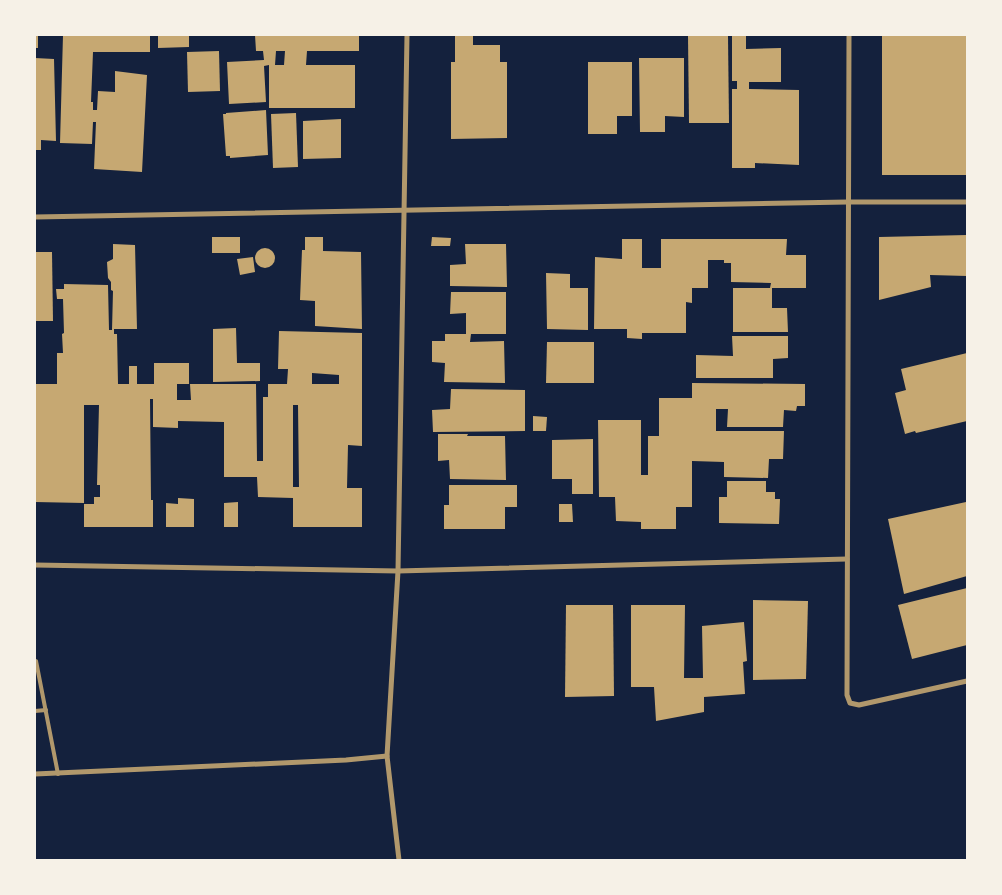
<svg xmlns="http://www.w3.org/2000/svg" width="1002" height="895" viewBox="0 0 1002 895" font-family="Signika,sans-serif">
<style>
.building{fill:#c6a872;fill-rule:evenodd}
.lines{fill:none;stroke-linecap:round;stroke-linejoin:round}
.service{stroke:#b1986c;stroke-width:4}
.minor{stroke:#b1986c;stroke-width:5}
</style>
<rect width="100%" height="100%" fill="#14213d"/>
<!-- building -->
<g class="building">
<rect x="35" y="35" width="3" height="13"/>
<polygon points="63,35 150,35 150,52 93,52 91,102 93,102 93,110 97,110 98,91 115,92 115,71 147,75 142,172 94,169 96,122 93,122 92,144 60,143"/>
<polygon points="158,35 189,35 189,47 158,48"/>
<path d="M255,35h104v16h-52l-1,14h49v43h-86v-43l-5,1 2,36 -37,2 -2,-42 37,-2 -1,-9h-7zM276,51h9l-1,14h-9z"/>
<polygon points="455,35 473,35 473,45 500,45 500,62 507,62 507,138 451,139 451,62 455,62"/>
<polygon points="732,35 746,35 746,49 781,48 781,82 749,82 749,89 799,90 799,165 755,163 755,168 732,168 732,89 737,89 737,81 732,81"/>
<rect x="882" y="35" width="85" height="140"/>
<polygon points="688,36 728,36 729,123 689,123"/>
<polygon points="219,51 220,91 188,92 187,52"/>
<polygon points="35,58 54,59 56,141 41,140 41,150 35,150"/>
<polygon points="639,58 684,58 684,117 665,116 665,132 640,132"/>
<polygon points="588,62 632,62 632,116 617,116 617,134 588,134"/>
<polygon points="266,110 268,155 230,158 230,156 226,156 223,114 226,114 226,113"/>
<polygon points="296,113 298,167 273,168 271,114"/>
<polygon points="341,119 341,158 303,159 303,121"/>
<polygon points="967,235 967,276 930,275 931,287 879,300 879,237"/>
<rect x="212" y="237" width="28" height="16"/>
<polygon points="305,237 323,237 323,251 361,252 362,329 315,326 315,301 300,300 302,250 305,250"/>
<polygon points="432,237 451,238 450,246 431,246"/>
<polygon points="622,239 642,239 642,268 661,268 661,239 787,239 786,255 806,255 806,288 770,288 771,283 731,282 731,263 724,263 724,260 708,260 708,288 692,288 692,303 686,302 686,333 642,333 642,339 627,338 627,329 594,329 595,257 622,259"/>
<path d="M113,244l22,1 2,84h-23v5h3l1,50h11v-18h8v18h17v-21h35v21h-12v16h14l-1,-16h66l1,77h6v-64h5v-13h19l1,-15h-10l1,-38 83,2v113l-14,-1 -1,43h15v39h-69v-29l-35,-1 -1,-20h-33v-55l-46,-1v7l-25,-1v-28h-3l1,101h2v27h-69v-23h10v-7h6v-12h-3l2,-80h-15v98l-49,-1v-118h22v-31h6l-1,-19 2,-1 -1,-34h-6l-1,-10h8v-5l44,1 1,45h3l1,-39 -2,-1v-8l-3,-4 -1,-16 6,-3zM312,373l27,2v9h-27zM293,405h5l1,82h-6z"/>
<polygon points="465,244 506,244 507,287 450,286 450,265 466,264"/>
<circle cx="265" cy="258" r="10"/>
<polygon points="35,252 52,252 53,321 35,321"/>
<polygon points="253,257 255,272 240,275 237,259"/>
<polygon points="546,273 570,274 570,288 588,288 588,330 547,329"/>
<polygon points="733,288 772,288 772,308 787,308 788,332 733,332"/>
<polygon points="451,292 506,292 506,334 471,334 470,342 504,341 505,383 444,382 445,363 432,362 432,341 445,341 445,334 466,334 466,313 450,314"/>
<polygon points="236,328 237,363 260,363 260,381 213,382 213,329"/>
<polygon points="732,336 788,336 788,358 773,359 773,378 696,378 696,355 733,356"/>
<polygon points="547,342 594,342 594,383 546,383"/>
<polygon points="967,353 967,421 916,433 915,431 905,434 895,393 906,390 901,369"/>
<polygon points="692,383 805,384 805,406 797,406 796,411 784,410 783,427 727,427 728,409 716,409 716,431 784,431 783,459 769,459 768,478 724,477 724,462 692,461 692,507 676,507 676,529 641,529 641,522 616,521 615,497 599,497 598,420 641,420 641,475 648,475 648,436 659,436 659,398 692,398"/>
<polygon points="451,389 525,390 525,431 433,432 432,410 450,409"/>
<polygon points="533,416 547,417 546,431 533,431"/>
<polygon points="438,434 468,434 467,436 505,436 506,480 450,479 449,460 438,461"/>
<polygon points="593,439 593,494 572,494 572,479 552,479 552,440"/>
<polygon points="727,481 766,481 766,492 775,492 775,499 780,499 779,524 719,523 719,497 727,497"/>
<polygon points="449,485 517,485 517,507 505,507 505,529 444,529 444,505 449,505"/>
<polygon points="178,498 194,499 194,527 166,527 166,503 178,504"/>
<polygon points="238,502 238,527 224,527 224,503"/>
<polygon points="966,502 967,507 967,576 904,594 888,519"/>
<polygon points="559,504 572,504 573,522 559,522"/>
<polygon points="967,588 967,645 912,659 898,605"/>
<polygon points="753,600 808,601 806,679 753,680"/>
<polygon points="566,605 613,605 614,696 565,697"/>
<polygon points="631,605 685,605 684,678 703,678 702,626 744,622 747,661 743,662 745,694 704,697 704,712 656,721 654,687 631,687"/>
</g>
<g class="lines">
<!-- service -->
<g class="service">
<polyline points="35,661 36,661 58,774"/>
<polyline points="35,711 46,710"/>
</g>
<!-- minor -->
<g class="minor">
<polyline points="849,35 847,695 850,703 859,705 967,681"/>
<polyline points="35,217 848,202 967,202"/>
<polyline points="35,565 398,571 847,559"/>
<polyline points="35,774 346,760 387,756"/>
<polyline points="399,860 387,756 398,571 407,35"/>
</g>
</g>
<!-- border -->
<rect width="1002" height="895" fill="none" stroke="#f6f1e7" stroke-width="72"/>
</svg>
